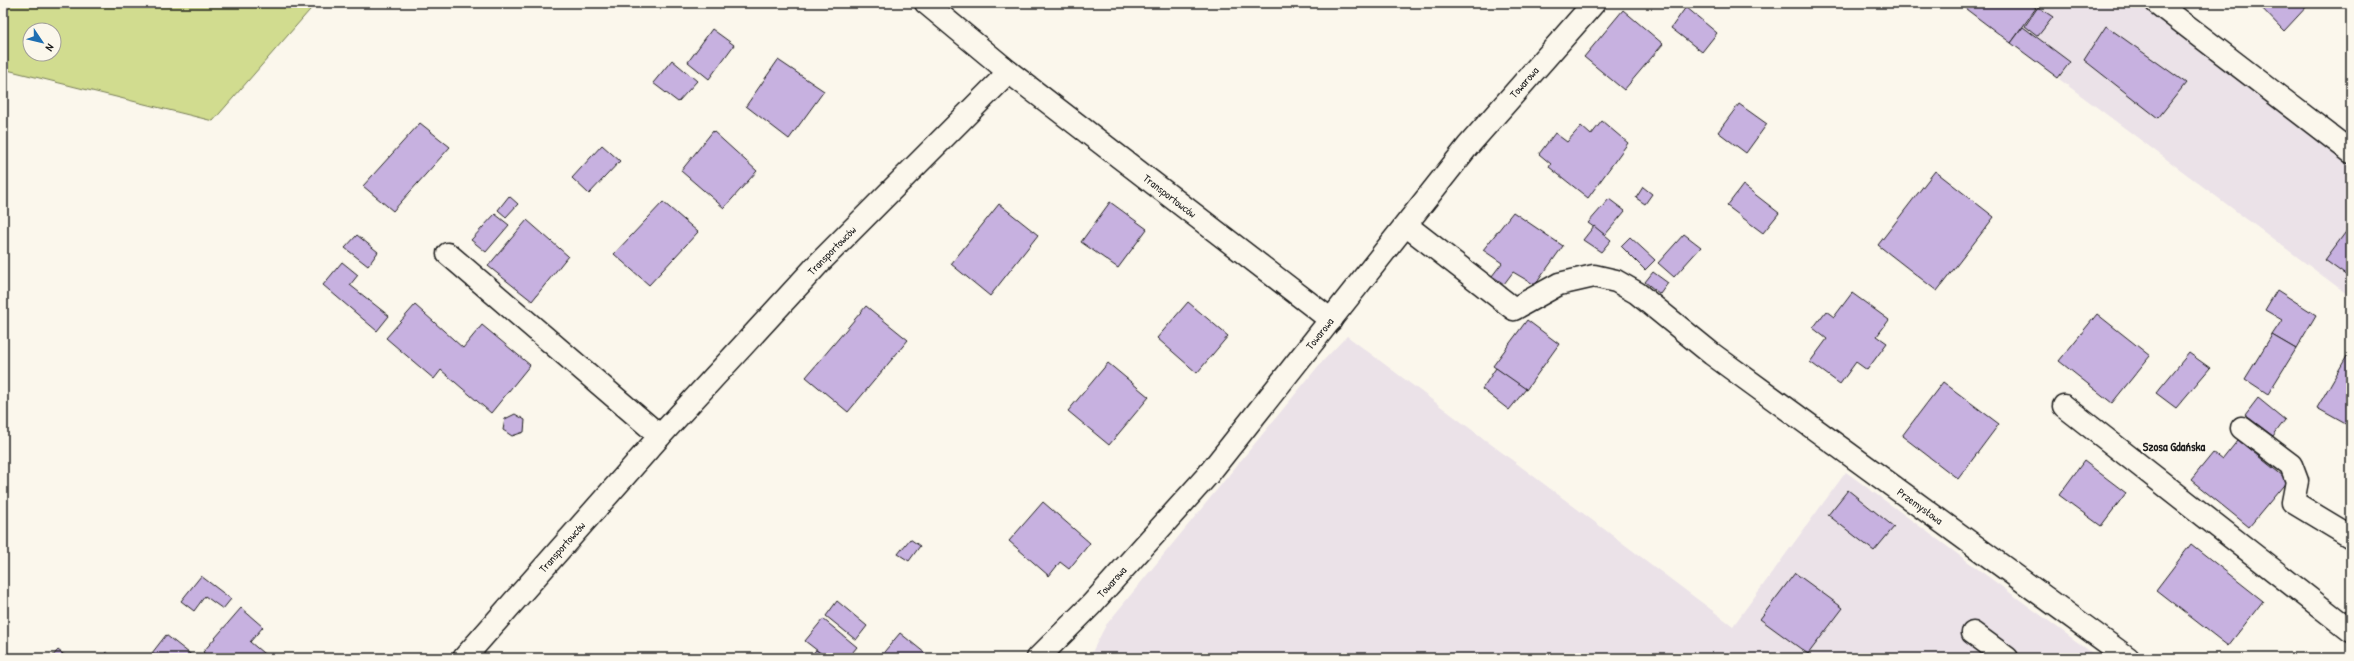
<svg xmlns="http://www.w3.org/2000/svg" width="2354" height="661" viewBox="0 0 2354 661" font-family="'Patrick Hand',sans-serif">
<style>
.built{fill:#ebe2e8}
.green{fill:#d1dc8f;stroke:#767c56;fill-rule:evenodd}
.building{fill:#c7b1e0;stroke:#1c1c1c}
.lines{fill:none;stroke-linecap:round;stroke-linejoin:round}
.minor-casing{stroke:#1c1c1c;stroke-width:25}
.minor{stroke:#fbf7ec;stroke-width:22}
.labels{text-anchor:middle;stroke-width:4;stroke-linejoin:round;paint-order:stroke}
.street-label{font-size:11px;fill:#1c1c1c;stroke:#fbf7ec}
.neighbourhood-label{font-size:12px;font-weight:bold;fill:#1c1c1c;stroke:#fbf7ec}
</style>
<rect width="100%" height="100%" fill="#fbf7ec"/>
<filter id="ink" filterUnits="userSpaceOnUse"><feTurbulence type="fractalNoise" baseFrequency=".025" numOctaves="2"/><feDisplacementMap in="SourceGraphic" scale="8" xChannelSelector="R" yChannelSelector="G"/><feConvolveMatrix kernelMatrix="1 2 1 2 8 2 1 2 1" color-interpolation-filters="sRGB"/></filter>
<g filter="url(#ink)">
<!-- built -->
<g class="built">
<polygon points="2039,3 2174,3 2351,136 2351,297 2059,79 2070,62 2023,27"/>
<polygon points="1347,336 1733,626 1846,472 2099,658 1089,658 1106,625 1320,364"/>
</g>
<!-- green -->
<path class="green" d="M3,3h313l-103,118 -210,-52zM30,30h24v24h-24z"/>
<!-- building -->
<g class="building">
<polygon points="1970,3 2030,3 2036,8 2011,43 1966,9"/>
<polygon points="2257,3 2310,3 2284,31"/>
<polygon points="1686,7 1717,33 1702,52 1671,28"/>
<polygon points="2038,7 2053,17 2038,36 2025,26"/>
<polygon points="1623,10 1663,44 1624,90 1584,57"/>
<polygon points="2106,26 2186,83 2158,118 2084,60"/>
<polygon points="2023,27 2070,62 2058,78 2011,43"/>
<polygon points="712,29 734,45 709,79 688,62"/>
<polygon points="672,60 697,81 678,102 653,83"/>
<polygon points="778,60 824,91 789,139 746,106"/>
<polygon points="1739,104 1767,124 1746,153 1718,132"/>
<polygon points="1602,121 1628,143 1588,198 1549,167 1551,164 1539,154 1555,133 1567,142 1581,126 1591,135"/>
<polygon points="420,123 450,147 393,211 363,186"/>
<polygon points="713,131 757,171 724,208 681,171"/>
<polygon points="602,145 620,161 589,194 572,178"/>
<polygon points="1935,171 1994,217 1937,291 1878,245"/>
<polygon points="1743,185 1779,213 1763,233 1727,206"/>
<polygon points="1643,187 1652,194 1645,204 1636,198"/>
<polygon points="509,196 518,204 506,217 498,210"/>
<polygon points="1609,199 1625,211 1605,235 1588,223"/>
<polygon points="663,202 698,232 649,285 614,254"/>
<polygon points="1110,202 1147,229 1118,268 1081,242"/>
<polygon points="999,204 1038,235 990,296 951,264"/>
<polygon points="1513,212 1563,246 1535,285 1513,272 1504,284 1492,276 1502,263 1483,250"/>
<polygon points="495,214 509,225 486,252 471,240"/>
<polygon points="527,220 568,256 532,301 488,266"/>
<polygon points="2351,225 2351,279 2325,260"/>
<polygon points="1594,226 1611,240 1601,252 1583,240"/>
<polygon points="1684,234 1701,247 1674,277 1658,263"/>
<polygon points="357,235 378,252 368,266 345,248"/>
<polygon points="1630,237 1655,260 1645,270 1621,246"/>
<polygon points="342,262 358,275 350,285 389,316 377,331 323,285"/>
<polygon points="1653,272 1668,283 1660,294 1645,282"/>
<polygon points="2277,290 2316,315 2296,349 2272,335 2282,320 2265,310"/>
<polygon points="1852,293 1889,320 1877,336 1887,343 1867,370 1856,362 1840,384 1810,362 1827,339 1813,328 1826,311 1834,317"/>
<polygon points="1188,302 1228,336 1197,373 1157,338"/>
<polygon points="415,305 463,348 482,325 530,365 491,413 441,370 434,379 386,338"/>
<polygon points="866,306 908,340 848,412 806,377"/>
<polygon points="2097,314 2150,356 2112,403 2059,361"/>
<polygon points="1527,320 1559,344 1526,390 1493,366"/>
<polygon points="2272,335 2296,349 2268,394 2245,379"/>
<polygon points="2189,353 2210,368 2176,408 2156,393"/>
<polygon points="2347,356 2351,358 2351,427 2317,408"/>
<polygon points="1108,363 1149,397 1109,445 1068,411"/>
<polygon points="1496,368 1526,389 1509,410 1482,389"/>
<polygon points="1943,382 1999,424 1958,479 1902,436"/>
<polygon points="2258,398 2285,420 2273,436 2245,415"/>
<polygon points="515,414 525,420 524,432 512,436 503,430 505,419"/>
<polygon points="2238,440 2288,480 2249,527 2191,480 2213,453 2222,460"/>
<polygon points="2084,461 2126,493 2101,526 2059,495"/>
<polygon points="1848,490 1894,527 1874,551 1828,515"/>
<polygon points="1043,502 1090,543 1069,569 1060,562 1049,576 1009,541"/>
<polygon points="910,539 920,546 909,561 898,554"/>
<polygon points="2191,544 2263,601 2228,646 2156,590"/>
<polygon points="1795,573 1843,608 1808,654 1760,619"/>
<polygon points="201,576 231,599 223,609 205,596 194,611 181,601"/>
<polygon points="837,601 867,626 856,640 826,616"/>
<polygon points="241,608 263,627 250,642 269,658 209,658 203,652"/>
<polygon points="823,619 857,647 848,658 827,658 805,641"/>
<polygon points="900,633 931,658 879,658"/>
<polygon points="166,635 194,657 193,658 158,658 152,653"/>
<polygon points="58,650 68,658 51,658"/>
<polygon points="816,650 827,658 809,658"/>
<polygon points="106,652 114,658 101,658"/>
</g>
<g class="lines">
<!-- minor casing -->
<g class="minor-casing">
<g id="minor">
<path id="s1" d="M926,3l83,69 322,248"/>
<polyline points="2157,3 2351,152"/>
<path id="s2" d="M1407,226l107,83 45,-25 35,-8 22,5 21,12 75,61 416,304"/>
<polyline points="448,254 660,436"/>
<polyline points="2064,406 2351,631"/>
<polyline points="2242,428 2291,465 2297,481 2293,502 2351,537"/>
<polyline points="1973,633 2007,658"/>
<path id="s3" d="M464,658l196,-222 159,-173 190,-191"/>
<path id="s4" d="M1038,658l53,-53 116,-129 261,-330 126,-143"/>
</g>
</g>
<!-- minor -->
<use href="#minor" class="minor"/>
</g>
</g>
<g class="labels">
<!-- street labels -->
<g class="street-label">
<text dy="4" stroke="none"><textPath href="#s4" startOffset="754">Towarowa</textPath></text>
<text dy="4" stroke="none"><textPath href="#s1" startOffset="311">Transportowców</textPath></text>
<text dy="4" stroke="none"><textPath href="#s3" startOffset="549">Transportowców</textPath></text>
<text dy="4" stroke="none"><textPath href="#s4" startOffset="430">Towarowa</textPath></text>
<text dy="4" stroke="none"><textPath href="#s2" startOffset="624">Przemysłowa</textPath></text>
<text dy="4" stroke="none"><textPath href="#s3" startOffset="148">Transportowców</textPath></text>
<text dy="4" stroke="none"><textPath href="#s4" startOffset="106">Towarowa</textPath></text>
</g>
<!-- neighbourhood labels -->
<g class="neighbourhood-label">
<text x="2174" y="451">Szosa Gdańska</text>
</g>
</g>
<!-- margin -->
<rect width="2354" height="661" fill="none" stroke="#fbf7ec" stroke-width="16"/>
<rect x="8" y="8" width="2338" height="645" fill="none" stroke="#1c1c1c" stroke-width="1.5" filter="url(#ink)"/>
<!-- north arrow -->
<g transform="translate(42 42) rotate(125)"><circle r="19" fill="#fbf7ec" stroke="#a29f99"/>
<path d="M0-3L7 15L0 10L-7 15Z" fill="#1f6fb2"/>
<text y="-6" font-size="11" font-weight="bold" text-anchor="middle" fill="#1c1c1c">N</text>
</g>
</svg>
